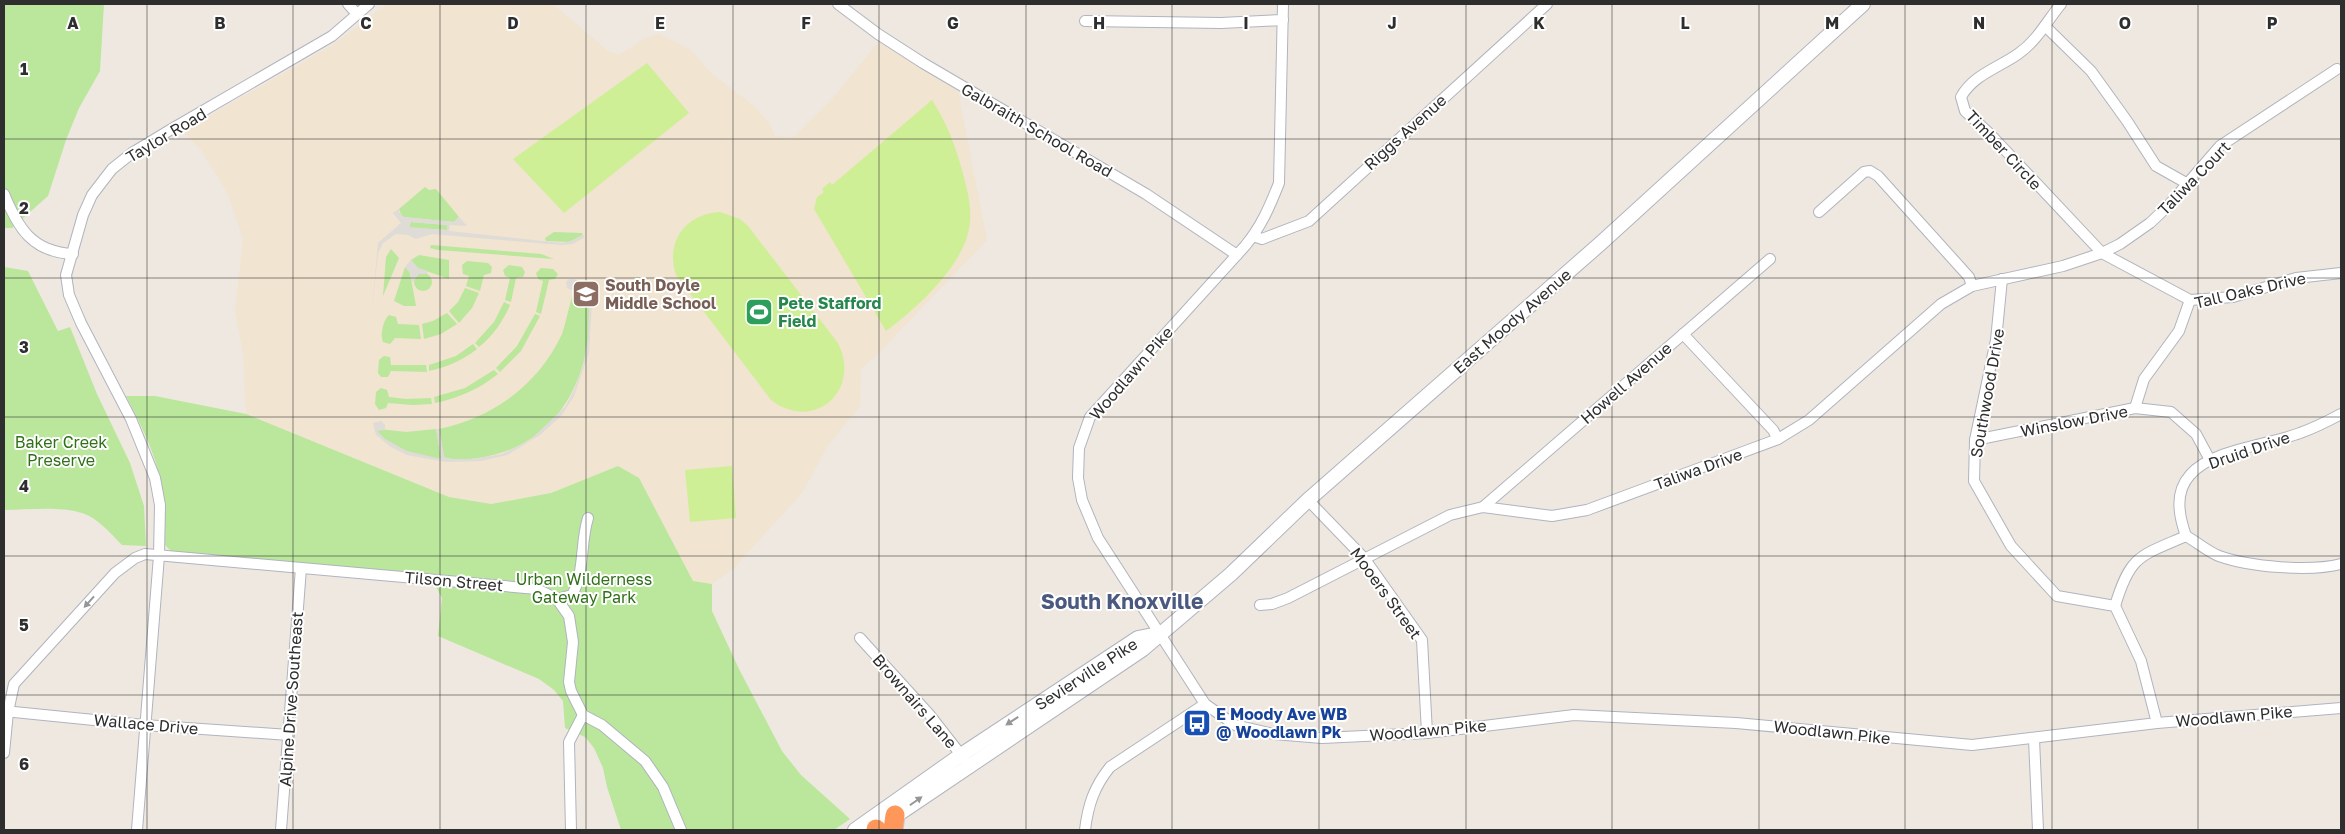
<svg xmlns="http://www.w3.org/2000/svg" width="2345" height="834" viewBox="0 0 2345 834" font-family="'Golos Text',sans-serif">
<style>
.education{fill:#f1e4d0}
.green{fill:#bae79b}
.pitch{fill:#cfef97}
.plaza{fill:#dfdbd7;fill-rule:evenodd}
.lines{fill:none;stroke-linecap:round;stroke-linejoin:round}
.minor-casing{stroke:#b0b4be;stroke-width:12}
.secondary-casing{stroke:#b0b4be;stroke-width:16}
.motorway-casing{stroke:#c9c9c9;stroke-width:21}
.minor{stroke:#fff;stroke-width:10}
.secondary{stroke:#fff;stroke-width:14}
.motorway{stroke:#ff975b;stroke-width:19}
.oneway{fill:#969696}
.grid{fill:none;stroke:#2e2e2e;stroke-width:1;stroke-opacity:0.55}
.labels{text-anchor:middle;stroke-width:4;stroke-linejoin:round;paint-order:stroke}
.street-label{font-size:16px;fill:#2e2e2e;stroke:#fff}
.education-label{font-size:16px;font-weight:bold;fill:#785e54;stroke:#fff;text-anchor:start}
.leisure-label{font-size:16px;font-weight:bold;fill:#27864d;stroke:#fff;text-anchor:start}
.park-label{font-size:16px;fill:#307018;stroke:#fff}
.transit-label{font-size:16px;font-weight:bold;fill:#164399;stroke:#fff;text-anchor:start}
.district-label{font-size:21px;font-weight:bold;fill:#4b5981;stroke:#fff}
.grid-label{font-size:16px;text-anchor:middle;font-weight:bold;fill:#2e2e2e;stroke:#fff;stroke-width:4;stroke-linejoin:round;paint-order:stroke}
</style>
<rect width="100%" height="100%" fill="#efe8e0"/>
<!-- education -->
<polygon class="education" points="387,4 553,4 608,51 619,55 645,38 659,34 690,49 711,73 754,106 769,123 775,136 794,137 832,99 877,44 880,43 958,91 987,240 878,354 861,369 860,406 829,444 802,493 732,570 712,584 693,581 639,478 618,466 551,493 491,504 449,497 246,414 243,353 235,311 243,239 228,194 201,150 183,131 331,46"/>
<!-- green -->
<g class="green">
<polygon points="4,4 104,4 100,71 79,108 66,140 48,196 12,228 4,228"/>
<polygon points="425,187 429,190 436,189 459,217 454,222 402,217 399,209"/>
<polygon points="411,222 447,225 447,230 409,228"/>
<polygon points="554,232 582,233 583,235 569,242 546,241 545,238"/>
<polygon points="431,245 541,254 554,259 438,250 430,248"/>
<polygon points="391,249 399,258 383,296 386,257"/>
<polygon points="419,255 449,260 449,279 418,268 411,260"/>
<polygon points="467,261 488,263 492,267 491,273 484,275 480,291 466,286 469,276 463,274 462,265"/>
<polygon points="509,265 522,267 525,272 523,277 516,278 511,302 505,300 510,278 505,276 503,270"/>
<path d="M4,267l24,4 30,60 12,-4 27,67 33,69 14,43 2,40 -24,-1c-11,-11 -24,-27 -40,-32 -24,-7 -53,-3 -78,-3z"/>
<polygon points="405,267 410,273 416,306 404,306 394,301"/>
<polygon points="541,268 553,269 558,274 555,279 549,280 541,314 536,312 543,281 538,279 536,273"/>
<circle cx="423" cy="282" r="9"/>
<path d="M577,287h4c11,17 10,36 7,55 -10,61 -46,107 -110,116 -10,1 -24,3 -34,-1l-5,-28c54,-11 100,-45 123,-95 5,-13 8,-38 15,-47z"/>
<polygon points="465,288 479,293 472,308 459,323 449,311 458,302"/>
<path d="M504,302l6,3c-7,16 -17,31 -31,42l-4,-4 19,-21z"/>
<polygon points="447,313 457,324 441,334 424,339 422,324 433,321"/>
<polygon points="535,314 540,316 521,351 500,372 496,368 517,346"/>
<path d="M389,315l7,2 2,7 21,1 2,14 -26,-1 -5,6 -7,-2c-3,-7 0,-22 6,-27z"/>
<path d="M473,344l4,5c-14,11 -30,18 -48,22v-6l27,-9z"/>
<polygon points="384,356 390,357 391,365 426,365 427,372 391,371 388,377 381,377 378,373 379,360"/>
<path d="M494,370l4,4c-19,15 -39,24 -63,29l-1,-6 31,-9z"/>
<polygon points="381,388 387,390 389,397 406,399 431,398 432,404 413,405 388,403 386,408 379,410 375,404 376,392"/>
<path d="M126,396h29l91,18 203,83 42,7 60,-11 67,-27 21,12 54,103 19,3v27l27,58 43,82 19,24 49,44 -16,11h-213l-14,-43 -4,-19 -9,-20 -9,-11 -20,-9 -2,-27 -9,-11 -15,-11 -101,-43 4,-38 -8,-15 -120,-11 -143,-10 1,-10 -7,-7c2,-65 -10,-93 -39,-149z"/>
<path d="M379,429l27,3 30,-3 5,29c-20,2 -53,-9 -64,-27z"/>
</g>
<!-- pitch -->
<g class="pitch">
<polygon points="647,63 689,113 564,213 513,159"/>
<path d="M932,100c14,22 23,44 30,70 5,19 11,39 7,59 -7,38 -53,80 -83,102l-72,-122 3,-12 7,-5 -2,-3 8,-7 2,3z"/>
<path d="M720,212l20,7 8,7 90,117c24,47 -24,90 -67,57l-95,-125c-11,-33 9,-61 44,-63z"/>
<polygon points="732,466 736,518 690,522 685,470"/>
</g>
<!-- plaza -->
<g class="plaza">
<path d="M399,209v3l5,5 50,5 5,-5 8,9 -17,-1 -1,6 113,12 9,-2 12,-6 2,2 -12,7 -12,1 -129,-11 -16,5 -8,-4 -12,-1 -13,9 -5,10 -6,56 6,-66 23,-20 -8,-10zM411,222l36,3v5l-38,-3z"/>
<polygon points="411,260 418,268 428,271 427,274 419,274 412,283 410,273 405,267"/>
<polygon points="569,279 574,279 581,282 592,302 589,353 574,396 561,416 540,435 507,455 481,461 446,462 407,455 391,447 376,435 373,423 381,421 385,425 385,430 377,431 385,439 407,451 437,458 441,458 436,429 439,429 444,457 449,459 473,459 502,454 530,440 565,407 574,390 583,366 588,339 589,305 581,287 577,287 574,291 567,288 566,282"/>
</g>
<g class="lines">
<!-- minor casing -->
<g class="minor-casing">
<g id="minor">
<polyline points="348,4 357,14"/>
<polyline points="838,4 878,34 923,63 1146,194 1237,255"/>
<path d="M1283,4l-4,179c-9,23 -18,44 -34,63l-155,171 -11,31 -1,30 4,22 16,38 107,166 30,21 39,9 48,4 105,-5 147,-18 162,8 236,22 185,-22 184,-15"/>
<path d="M2061,4c-14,17 -24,37 -43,50 -20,14 -45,21 -57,43l4,14 25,23 112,119 88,47"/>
<polyline points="1085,21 1221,23 1283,20"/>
<polyline points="2045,26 2091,71 2127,121 2156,166 2188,184"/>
<path d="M4,194c14,34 28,58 69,60"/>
<polyline points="1819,212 1864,172 1870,171 1878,176 1969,277 1972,286"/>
<polyline points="1253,236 1262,239 1309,221 1547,4"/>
<polyline points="2002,279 1996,340 1975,440 1974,481 2011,546 2057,596 2115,606 2141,661 2157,723"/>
<polyline points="2190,300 2233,297 2296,278 2341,273"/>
<polyline points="1683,334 1773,430 1778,439"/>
<polyline points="2135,408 2144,379 2179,331 2190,300"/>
<polyline points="1975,440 2135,408 2171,412 2196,434 2210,460"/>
<polyline points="1308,500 1364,558 1422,640 1427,733"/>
<polyline points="1483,507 1770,259"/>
<path d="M2186,536c-7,-20 -12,-43 4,-61 22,-26 79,-30 110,-42 14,-5 28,-12 41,-19"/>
<path d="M557,599l15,-4c13,-22 8,-52 16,-77"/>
<polyline points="1260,605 1272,604 1288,598 1450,515 1483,507 1552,516 1587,510 1778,439 1809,420 1941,304 1972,286 2063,266 2102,253 2120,244 2150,223 2168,206 2220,146 2337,69"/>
<path d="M2115,606c15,-51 25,-50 71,-70 11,6 22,16 33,20 31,11 91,16 122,8"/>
<polyline points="860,638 929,714 965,760"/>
<polyline points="4,711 144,725 289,735"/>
<polyline points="2034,739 2038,830"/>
<polyline points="4,753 8,712 14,684 115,573 135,558 145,554 537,589 557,599 569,616 573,642 569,682 571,691 583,715 602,725 645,761 663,787 681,830"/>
<polyline points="137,830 159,556 160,505 155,478 131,419 81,323 69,295 66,275 83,215 92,195 112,169 132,153 170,130 332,36 369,4"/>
<polyline points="281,830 301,568"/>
<polyline points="571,830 569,742 583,715"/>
<path d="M1085,830c3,-25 9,-43 25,-63l95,-63"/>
</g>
</g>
<!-- secondary casing -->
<g class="secondary-casing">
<g id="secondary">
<polyline points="888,821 1143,649 1231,574 1308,500 1601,243 1863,4"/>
<polyline points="855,830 961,755 1138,638 1158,634"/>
</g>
</g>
<!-- motorway casing -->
<g class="motorway-casing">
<g id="motorway">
<polyline points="876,829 877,830"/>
<polyline points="893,830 895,815"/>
</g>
</g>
<!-- minor -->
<use href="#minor" class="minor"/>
<!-- secondary -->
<use href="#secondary" class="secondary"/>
<!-- motorway -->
<use href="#motorway" class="motorway"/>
</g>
<!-- one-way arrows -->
<defs><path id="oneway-solid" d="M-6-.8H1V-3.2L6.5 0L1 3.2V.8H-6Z" transform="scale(1.25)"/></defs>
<g class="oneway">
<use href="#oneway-solid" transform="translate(89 602) rotate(132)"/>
<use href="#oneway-solid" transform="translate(1012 721) rotate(147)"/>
<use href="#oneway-solid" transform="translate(916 801) rotate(-35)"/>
</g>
<!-- grid -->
<path class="grid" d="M147,4v826M293,4v826M440,4v826M586,4v826M733,4v826M879,4v826M1026,4v826M1172,4v826M1319,4v826M1466,4v826M1612,4v826M1759,4v826M1905,4v826M2052,4v826M2198,4v826M4,139h2337M4,278h2337M4,417h2337M4,556h2337M4,695h2337"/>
<!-- icons -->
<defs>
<g id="school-square" transform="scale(1.4375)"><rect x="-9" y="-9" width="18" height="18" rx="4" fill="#8d6e63" stroke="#fff"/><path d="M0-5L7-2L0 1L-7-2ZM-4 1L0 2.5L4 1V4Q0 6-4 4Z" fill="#fff"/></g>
<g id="stadium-square" transform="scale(1.4375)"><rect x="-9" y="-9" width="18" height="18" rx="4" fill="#2e9e5b" stroke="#fff"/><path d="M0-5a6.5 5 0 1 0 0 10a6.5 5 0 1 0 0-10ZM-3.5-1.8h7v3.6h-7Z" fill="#fff"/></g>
<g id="bus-square" transform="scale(1.4375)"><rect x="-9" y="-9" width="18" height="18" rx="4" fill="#1a4fb4" stroke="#fff"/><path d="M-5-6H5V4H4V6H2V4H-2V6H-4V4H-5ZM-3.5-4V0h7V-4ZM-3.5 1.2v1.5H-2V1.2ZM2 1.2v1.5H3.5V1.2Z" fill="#fff"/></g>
</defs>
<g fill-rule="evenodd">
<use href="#school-square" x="586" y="294"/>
<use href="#stadium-square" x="759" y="312"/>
<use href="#bus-square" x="1197" y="723"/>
</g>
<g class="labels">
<!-- street labels -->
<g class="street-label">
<text transform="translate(1037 130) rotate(30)" y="6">Galbraith School Road</text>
<text transform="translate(1405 132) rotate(-42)" y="6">Riggs Avenue</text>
<text transform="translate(166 135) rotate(-31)" y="6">Taylor Road</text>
<text transform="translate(2004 150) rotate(47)" y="6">Timber Circle</text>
<text transform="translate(2194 178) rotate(-46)" y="6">Taliwa Court</text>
<text transform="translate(2250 290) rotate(-13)" y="6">Tall Oaks Drive</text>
<text transform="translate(1512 321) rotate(-41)" y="6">East Moody Avenue</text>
<text transform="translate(1131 373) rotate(-49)" y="6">Woodlawn Pike</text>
<text transform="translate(1626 383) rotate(-41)" y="6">Howell Avenue</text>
<text transform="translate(1987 393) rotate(-80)" y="6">Southwood Drive</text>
<text transform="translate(2074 421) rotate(-11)" y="6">Winslow Drive</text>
<text transform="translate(2249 450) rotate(-19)" y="6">Druid Drive</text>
<text transform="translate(1698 469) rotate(-20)" y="6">Taliwa Drive</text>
<text transform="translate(454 581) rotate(5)" y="6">Tilson Street</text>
<text transform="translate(1386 593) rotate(54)" y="6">Mooers Street</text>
<text transform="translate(1086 674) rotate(-33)" y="6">Sevierville Pike</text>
<text transform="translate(291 699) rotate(-86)" y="6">Alpine Drive Southeast</text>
<text transform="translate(915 701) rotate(49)" y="6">Brownairs Lane</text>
<text transform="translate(2234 716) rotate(-5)" y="6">Woodlawn Pike</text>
<text transform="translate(146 724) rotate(5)" y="6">Wallace Drive</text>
<text transform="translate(1428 730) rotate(-5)" y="6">Woodlawn Pike</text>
<text transform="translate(1832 732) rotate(6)" y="6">Woodlawn Pike</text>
</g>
<!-- education labels -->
<g class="education-label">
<text x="605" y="291">South Doyle<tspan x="605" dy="18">Middle School</tspan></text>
</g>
<!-- leisure labels -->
<g class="leisure-label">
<text x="778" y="309">Pete Stafford<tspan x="778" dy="18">Field</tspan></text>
</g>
<!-- park labels -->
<g class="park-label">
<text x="61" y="448">Baker Creek<tspan x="61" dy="18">Preserve</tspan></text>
<text x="584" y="585">Urban Wilderness<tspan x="584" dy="18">Gateway Park</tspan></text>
</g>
<!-- transit labels -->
<g class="transit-label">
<text x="1216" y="720">E Moody Ave WB<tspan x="1216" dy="18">@ Woodlawn Pk</tspan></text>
</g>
<!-- district labels -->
<g class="district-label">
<text x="1122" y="609">South Knoxville</text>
</g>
</g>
<g class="grid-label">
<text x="73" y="29">A</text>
<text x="220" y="29">B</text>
<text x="366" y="29">C</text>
<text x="513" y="29">D</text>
<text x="660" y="29">E</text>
<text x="806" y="29">F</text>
<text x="953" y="29">G</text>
<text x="1099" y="29">H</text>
<text x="1246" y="29">I</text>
<text x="1392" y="29">J</text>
<text x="1539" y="29">K</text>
<text x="1685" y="29">L</text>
<text x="1832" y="29">M</text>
<text x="1979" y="29">N</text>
<text x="2125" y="29">O</text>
<text x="2272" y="29">P</text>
<text x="24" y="75">1</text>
<text x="24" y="214">2</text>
<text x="24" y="353">3</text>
<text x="24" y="492">4</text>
<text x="24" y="631">5</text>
<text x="24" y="770">6</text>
</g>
<!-- border -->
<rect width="2345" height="834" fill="none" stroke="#2e2e2e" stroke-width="10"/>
</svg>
